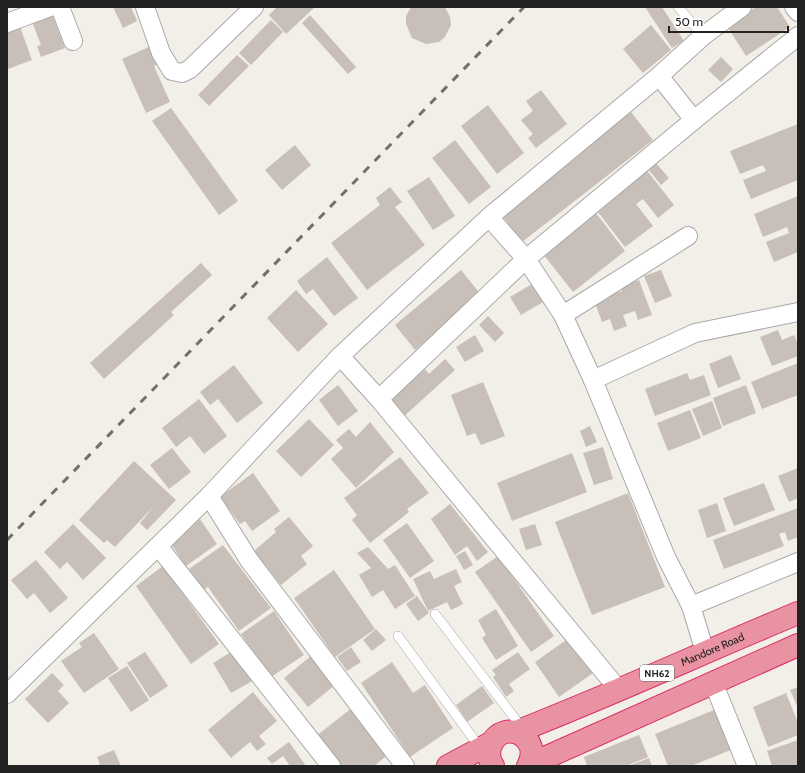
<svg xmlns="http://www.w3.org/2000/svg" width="805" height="773" viewBox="0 0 805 773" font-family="Cabin,sans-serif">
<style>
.building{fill:#c7bfb8}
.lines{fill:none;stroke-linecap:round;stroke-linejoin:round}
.lane-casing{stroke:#a9a9a9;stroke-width:10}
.street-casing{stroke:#a9a9a9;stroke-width:20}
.highway-casing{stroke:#dc2a67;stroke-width:24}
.lane{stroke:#fff;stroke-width:9}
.street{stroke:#fff;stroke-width:18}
.highway{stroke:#e892a2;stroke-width:22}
.rail{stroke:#707070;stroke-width:3;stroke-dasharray:8 8;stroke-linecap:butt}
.labels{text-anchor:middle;stroke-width:3;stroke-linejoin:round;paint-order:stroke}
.shield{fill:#fff;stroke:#646464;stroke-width:1}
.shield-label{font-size:10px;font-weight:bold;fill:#222}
.street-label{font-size:11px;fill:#222;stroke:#fff}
</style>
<rect width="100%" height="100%" fill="#f2efe9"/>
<!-- building -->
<g class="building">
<polygon points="113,7 131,7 137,21 123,28"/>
<polygon points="277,7 315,7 286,34 269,15"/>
<polygon points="411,7 445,7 450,17 451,25 445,37 439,42 426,44 412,38 406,24 406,16"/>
<polygon points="645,7 662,7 684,41 672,48"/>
<polygon points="756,7 777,7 790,27 746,56 727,26"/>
<polygon points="51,12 65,48 41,57 37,46 41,45 31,19"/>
<polygon points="310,15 356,67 348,74 302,23"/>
<polygon points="271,20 283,32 251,65 239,53"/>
<polygon points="19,24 32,60 8,69 7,29"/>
<polygon points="651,25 671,50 643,73 623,49"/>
<polygon points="151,46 159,63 154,66 170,102 146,113 122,59"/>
<polygon points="237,55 249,66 209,106 198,95"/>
<polygon points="721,57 733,69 721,82 708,70"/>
<polygon points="541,90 567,124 536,148 528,138 533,134 521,120 533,111 526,101"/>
<polygon points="488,105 524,153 497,174 461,126"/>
<polygon points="171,108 238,201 219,215 152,121"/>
<polygon points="631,112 653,140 522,242 500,213"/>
<polygon points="798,124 798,180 751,199 743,180 766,171 763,165 740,174 730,151"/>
<polygon points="455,140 491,187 469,204 432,158"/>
<polygon points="295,145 311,165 282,190 265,170"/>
<polygon points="656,163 669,178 661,185 648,169"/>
<polygon points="645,168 674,205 658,218 643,199 636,204 653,226 625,247 594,207"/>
<polygon points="429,177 455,216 433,230 407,191"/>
<polygon points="390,187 402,202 395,207 425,245 367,290 331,243 380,205 376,198"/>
<polygon points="798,196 798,252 774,262 766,242 789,233 787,227 763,237 754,214"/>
<polygon points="596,213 625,251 573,292 543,254"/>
<polygon points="327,257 358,298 334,316 313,289 306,294 297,281"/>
<polygon points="201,263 212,275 171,312 174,315 104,379 90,363"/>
<polygon points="461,270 482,296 415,350 395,325"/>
<polygon points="661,270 672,296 655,303 644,276"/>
<polygon points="639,280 652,315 638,320 635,311 623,315 627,326 614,331 610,319 602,322 594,300 622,291 621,286"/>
<polygon points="532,284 543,302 521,315 510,297"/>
<polygon points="296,290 328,324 298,352 267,318"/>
<polygon points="488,316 504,333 495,342 479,325"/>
<polygon points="778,330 782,340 794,335 798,344 798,356 772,366 760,337"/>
<polygon points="475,335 484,351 465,362 456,347"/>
<polygon points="731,355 741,379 718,388 709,364"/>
<polygon points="445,359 455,370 401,419 387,403 425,369 429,374"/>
<polygon points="798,363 798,395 762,409 751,382"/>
<polygon points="234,365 263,403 237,423 218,399 210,405 200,392"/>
<polygon points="687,373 690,380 704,375 711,395 655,416 645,389"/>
<polygon points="483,382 505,436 481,445 475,433 467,436 451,395"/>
<polygon points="338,385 358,411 338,426 319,400"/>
<polygon points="746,385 756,413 723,426 713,398"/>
<polygon points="199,399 227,436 204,454 190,436 176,447 162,428"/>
<polygon points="712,401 722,428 703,436 692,409"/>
<polygon points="690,410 701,438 668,451 657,423"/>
<polygon points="309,419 334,445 301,477 276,451"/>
<polygon points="370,422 394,452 356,488 331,459 343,448 336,440 349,429 356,437"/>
<polygon points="590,426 597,442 586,447 580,431"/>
<polygon points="603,447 613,479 594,485 583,453"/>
<polygon points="172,448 191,472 169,489 150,465"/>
<polygon points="572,453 587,492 512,521 497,483"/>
<polygon points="400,457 429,493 407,509 409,512 370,543 352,520 357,515 344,498"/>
<polygon points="134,461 176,500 147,530 140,523 155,505 115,547 107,540 104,543 79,520"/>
<polygon points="798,468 798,498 789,502 778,476"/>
<polygon points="253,473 280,511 252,531 245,521 240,524 224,502 222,503 218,498"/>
<polygon points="764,483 775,510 734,526 723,498"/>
<polygon points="628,493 665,587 592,615 555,522"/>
<polygon points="717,503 726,531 707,538 698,510"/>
<polygon points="450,504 488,552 477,561 467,546 455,555 431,519"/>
<polygon points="798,508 798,537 788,541 785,532 779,534 784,546 724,569 713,540"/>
<polygon points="289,517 313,546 301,556 307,564 281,585 254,551 276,532 274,529"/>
<polygon points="200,519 217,544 186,566 171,544 183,536 181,532"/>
<polygon points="407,523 434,561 410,578 383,540"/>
<polygon points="73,524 106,558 83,580 67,562 60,569 44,552"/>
<polygon points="535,524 542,545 526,550 519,529"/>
<polygon points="223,545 271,608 239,631 208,587 204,590 189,569"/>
<polygon points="368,547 388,569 395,565 415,596 395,609 383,590 372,597 359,575 371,568 357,553"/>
<polygon points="465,551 473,565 464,570 456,556"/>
<polygon points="498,556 554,636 531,652 475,572"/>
<polygon points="36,560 68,598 50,613 34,593 27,599 11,580"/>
<polygon points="163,566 219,644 191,664 136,586"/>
<polygon points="456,569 462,582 454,586 463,604 451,610 447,602 428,611 413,579 430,571 434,579"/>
<polygon points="334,570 375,629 335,657 294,598"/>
<polygon points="417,596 429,613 418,621 406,604"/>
<polygon points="496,609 518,646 496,660 482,638 486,635 478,620"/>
<polygon points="274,611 304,655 271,677 241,634"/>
<polygon points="376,629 386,640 372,651 363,640"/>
<polygon points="94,633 119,669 84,693 61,661 82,647 79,643"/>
<polygon points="569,638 593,673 559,697 535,662"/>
<polygon points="351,647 361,662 347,671 337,657"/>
<polygon points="236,649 254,680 231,693 213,663"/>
<polygon points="145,652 168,686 150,698 127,663"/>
<polygon points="518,652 530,669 509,684 514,691 506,697 493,677 496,675 492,670"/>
<polygon points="311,656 335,685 308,707 284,678"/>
<polygon points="392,662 413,693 425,685 453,728 410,757 361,683"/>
<polygon points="127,666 149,700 131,712 108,678"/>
<polygon points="52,673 64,685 58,691 69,703 48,723 25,699"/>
<polygon points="482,686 494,703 467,722 456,705"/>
<polygon points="798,687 798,708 790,690"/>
<polygon points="253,692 277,721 259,736 266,744 257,751 250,742 231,758 208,730"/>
<polygon points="786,693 798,723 798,735 768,747 753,707"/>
<polygon points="353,707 390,753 374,766 339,766 315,737"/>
<polygon points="719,708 733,749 691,766 668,766 655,734"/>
<polygon points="639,735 648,757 626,766 587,766 584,757"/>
<polygon points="798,740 798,766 772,766 767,751"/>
<polygon points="289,742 306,766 290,766 283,756 272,764 267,758"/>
<polygon points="114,750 121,766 95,766 100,764 97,757"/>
<polygon points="649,758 652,766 628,766"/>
</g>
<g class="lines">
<!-- lane casing -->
<g class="lane-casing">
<g id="lane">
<polyline points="678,7 703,36"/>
<polyline points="435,614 523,729"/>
<polyline points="398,636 481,749"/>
</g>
</g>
<!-- street casing -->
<g class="street-casing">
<g id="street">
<polyline points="60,7 73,41"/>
<polyline points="145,7 161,53 172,71 182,73 190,69 254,7"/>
<polyline points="794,7 798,12"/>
<polyline points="7,23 50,7"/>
<polyline points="694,120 798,36"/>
<polyline points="489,217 526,259 563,315 593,380 666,557 691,606 705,652"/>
<polyline points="563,315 688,236"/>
<polyline points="340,356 379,399 526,259 694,120 659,76"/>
<polyline points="593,380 695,333 798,312"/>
<polyline points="379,399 619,690"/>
<polyline points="209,496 249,560 405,766"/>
<polyline points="158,546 331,766"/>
<polyline points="691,606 798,562"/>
<polyline points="713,682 747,766"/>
<polyline points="7,694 209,496 340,356 489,217 659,76 703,36 742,7"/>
</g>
</g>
<!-- highway casing -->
<g class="highway-casing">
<g id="highway">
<path id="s1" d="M516,732c95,-37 188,-80 282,-119"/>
<polyline points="529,765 798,645"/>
<polyline points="448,766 491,743"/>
<path d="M493,766c-4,-6 -5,-14 -2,-21 12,-28 53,-8 37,21"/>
</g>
</g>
<!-- lane -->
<use href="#lane" class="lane"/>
<!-- street -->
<use href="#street" class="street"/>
<!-- highway -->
<use href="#highway" class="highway"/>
<!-- rail -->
<polyline class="rail" points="7,540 524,7"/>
</g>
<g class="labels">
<!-- shield labels -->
<rect class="shield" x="640" y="665" width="34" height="16" rx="3"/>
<g class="shield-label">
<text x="657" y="677">NH62</text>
</g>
<!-- street labels -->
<g class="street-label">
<text dy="4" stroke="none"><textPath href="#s1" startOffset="213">Mandore Road</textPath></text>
</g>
</g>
<!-- border -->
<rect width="805" height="773" fill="none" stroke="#222222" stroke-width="16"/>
<!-- scale -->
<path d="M669 26v6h119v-6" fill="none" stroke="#222222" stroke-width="2"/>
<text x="675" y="26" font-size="12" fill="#222222" stroke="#ffffff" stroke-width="3" paint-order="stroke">50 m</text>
</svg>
